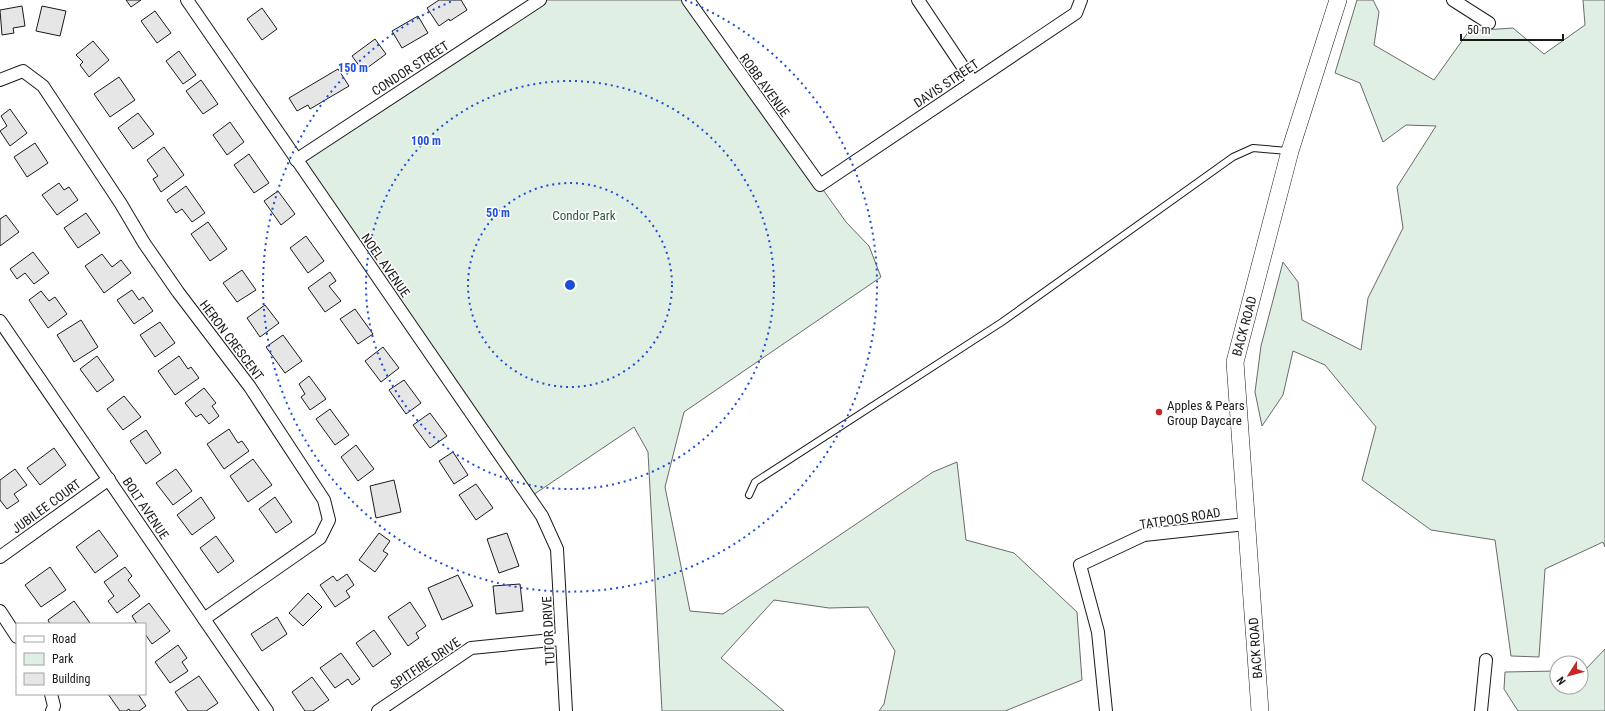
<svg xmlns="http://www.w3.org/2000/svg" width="1605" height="711" viewBox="0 0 1605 711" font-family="'Roboto Condensed',sans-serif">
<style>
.green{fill:#e0efe3;stroke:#6a6a6a}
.building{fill:#e6e6e6;stroke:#1a1a1a}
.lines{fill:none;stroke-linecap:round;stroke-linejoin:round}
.lane-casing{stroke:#1a1a1a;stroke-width:8}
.street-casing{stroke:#1a1a1a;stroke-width:14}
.secondary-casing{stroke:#1a1a1a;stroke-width:18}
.lane{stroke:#fff;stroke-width:6}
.street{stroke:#fff;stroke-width:12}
.secondary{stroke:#fff;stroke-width:17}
.ring{fill:none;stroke:#1d4ed8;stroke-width:2;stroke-dasharray:2 4}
.poi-dot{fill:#c62828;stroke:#fff;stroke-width:1.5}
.labels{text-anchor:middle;stroke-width:3;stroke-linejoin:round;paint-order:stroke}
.street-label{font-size:13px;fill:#1a1a1a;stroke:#fff}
.park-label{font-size:13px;fill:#2b5a34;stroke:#fff}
.poi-label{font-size:13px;fill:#1a1a1a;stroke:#fff;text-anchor:start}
.centre{fill:#1d4ed8;stroke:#fff;stroke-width:2}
.ring-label{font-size:12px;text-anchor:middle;font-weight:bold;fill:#1d4ed8;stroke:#fff;stroke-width:3;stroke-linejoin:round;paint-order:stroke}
</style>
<rect width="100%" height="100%" fill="#fff"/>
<!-- green -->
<g class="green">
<polygon points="540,0 688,0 846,222 869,246 881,277 684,412 665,487 690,611 723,614 933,472 957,462 966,540 1014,553 1077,612 1082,680 1005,711 879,711 884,704 895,651 868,607 829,608 774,600 721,658 784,711 662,711 648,452 634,427 530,497 296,160"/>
<polygon points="1357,0 1373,0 1379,12 1374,45 1434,80 1469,31 1513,28 1544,54 1585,25 1583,0 1605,0 1605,547 1603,542 1545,569 1539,657 1511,656 1495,540 1431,530 1362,480 1376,427 1325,365 1293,351 1283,395 1262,426 1255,392 1261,346 1283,262 1298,282 1302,320 1361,350 1368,298 1403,228 1397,187 1436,126 1406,125 1383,142 1360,83 1335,73"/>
<polygon points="1605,649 1605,711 1518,711 1504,689 1505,672 1557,671 1557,687 1581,687 1581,671 1584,671"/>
</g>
<!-- building -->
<g class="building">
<polygon points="126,0 141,0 131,7"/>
<polygon points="439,0 461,0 467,10 450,21 449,19 439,26 427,8"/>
<polygon points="22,6 25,26 13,28 14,33 2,35 0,10"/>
<polygon points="42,6 66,11 60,36 36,31"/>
<polygon points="262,8 277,29 262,40 247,19"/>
<polygon points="155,11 171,33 157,43 141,21"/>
<polygon points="418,16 428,33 402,48 392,31"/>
<polygon points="375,39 386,54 363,71 352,56"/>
<polygon points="93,41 109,60 89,77 80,65 83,62 76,55"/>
<polygon points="179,51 196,75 183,84 166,61"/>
<polygon points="338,69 349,86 310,109 308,105 297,111 289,98"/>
<polygon points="119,77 135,100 110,117 94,94"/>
<polygon points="201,80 218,104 203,114 186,91"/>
<polygon points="10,109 27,133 10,146 0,131 7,126 1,116"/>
<polygon points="138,113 154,134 133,149 118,128"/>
<polygon points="230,122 244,142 227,155 213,135"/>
<polygon points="35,143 48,163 27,177 14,157"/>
<polygon points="164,147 184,175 161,192 153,179 158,176 147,160"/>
<polygon points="249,154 269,183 254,193 234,165"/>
<polygon points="59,183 64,190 69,187 78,200 57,215 42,195"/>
<polygon points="186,186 205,213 192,222 182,209 176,213 167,200"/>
<polygon points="278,191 295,214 281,225 264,201"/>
<polygon points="86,213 100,233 78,248 64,228"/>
<polygon points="6,215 19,232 0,246 0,219"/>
<polygon points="208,222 227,249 210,261 191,234"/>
<polygon points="306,236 324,261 308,273 290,248"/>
<polygon points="33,252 49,273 34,284 25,273 17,279 10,269"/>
<polygon points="102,254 112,267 121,260 131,273 104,293 85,266"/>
<polygon points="242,270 256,290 237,302 223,283"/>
<polygon points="330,272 336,281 329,286 341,301 325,312 308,288"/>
<polygon points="132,290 139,300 143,297 153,311 134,324 117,300"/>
<polygon points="41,291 49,301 55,297 67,314 48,328 29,300"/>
<polygon points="265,305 279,323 260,337 247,318"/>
<polygon points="355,309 373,334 358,344 340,319"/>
<polygon points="81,320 98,347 74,362 57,335"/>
<polygon points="160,322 175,343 155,357 140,335"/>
<polygon points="283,335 302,361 285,373 266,347"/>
<polygon points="383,347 399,368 381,382 365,361"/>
<polygon points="97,356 114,380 97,392 80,369"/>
<polygon points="179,356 188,369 191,367 199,378 175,395 158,371"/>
<polygon points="309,376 326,399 310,410 301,397 305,394 299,384"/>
<polygon points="404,380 421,403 406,414 389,390"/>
<polygon points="204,388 216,403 212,406 219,416 209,424 201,414 196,417 185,403"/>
<polygon points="124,396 141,417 123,430 107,409"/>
<polygon points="330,409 349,435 335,445 316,419"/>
<polygon points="430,413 447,436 430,448 413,425"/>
<polygon points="229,429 238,443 242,441 249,451 224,469 207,444"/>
<polygon points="146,430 161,453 146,464 130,441"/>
<polygon points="356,445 374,469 358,481 341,457"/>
<polygon points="54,448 66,465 40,485 27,468"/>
<polygon points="453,452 468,475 454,484 439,461"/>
<polygon points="253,459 272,485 248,502 230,476"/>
<polygon points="15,469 27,485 14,494 19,501 7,509 0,500 0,480"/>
<polygon points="176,469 192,491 173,505 156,483"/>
<polygon points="394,480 401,512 376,518 370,486"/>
<polygon points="476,484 493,508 476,520 459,495"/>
<polygon points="201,497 215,518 192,535 177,515"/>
<polygon points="275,497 292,522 276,533 259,509"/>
<polygon points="99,530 118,556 95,573 76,547"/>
<polygon points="379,533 390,541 383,551 388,554 375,572 359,560"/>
<polygon points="507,533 519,566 499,573 487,539"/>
<polygon points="216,536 234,561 218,573 200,548"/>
<polygon points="50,567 66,590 41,607 25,585"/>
<polygon points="125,567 132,576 128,580 140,596 117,613 108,601 114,596 104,582"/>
<polygon points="347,574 354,585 346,591 350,597 335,607 320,585 333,576 337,581"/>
<polygon points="458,575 473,606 442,620 428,588"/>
<polygon points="520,584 523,611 496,614 493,586"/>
<polygon points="308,593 322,607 303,626 289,613"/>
<polygon points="74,601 90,623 89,624 50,624 48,620"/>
<polygon points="410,602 426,626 416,633 419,638 408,646 388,617"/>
<polygon points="149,603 170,631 152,644 145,634 145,624 137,624 132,616"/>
<polygon points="277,617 287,634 262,651 251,634"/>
<polygon points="374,630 391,654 373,667 356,643"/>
<polygon points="178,645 187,658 182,662 188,671 170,683 155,662"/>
<polygon points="341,653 360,679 352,685 348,679 335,688 320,668"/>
<polygon points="199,676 218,703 206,711 188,711 175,692"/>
<polygon points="312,677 329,700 313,711 305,711 292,692"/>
<polygon points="108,694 138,694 146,706 139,711 130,711 129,709 126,711 120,711"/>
</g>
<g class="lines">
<!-- lane casing -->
<g class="lane-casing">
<polyline id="lane" points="749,495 755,482 1002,322 1233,157 1253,148 1288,151"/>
</g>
<!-- street casing -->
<g class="street-casing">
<g id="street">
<polyline points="187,0 542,516 557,549 566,711"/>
<polyline points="688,0 820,185 1076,13 1081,0"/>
<polyline points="918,0 973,82"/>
<polyline points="1453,0 1489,23"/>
<polyline points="0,80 23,71 43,86 121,204 144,243 178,292 250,387 324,500 329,520 320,538 204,619"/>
<polyline points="296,160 540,0"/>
<polyline points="0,321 267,711"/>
<polyline points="0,557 109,479"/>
<polyline points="0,611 17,637"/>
<polyline points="51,694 54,706 52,711"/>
<polyline points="378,711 471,648 562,639"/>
<polyline points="1106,711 1098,632 1080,565 1144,535 1246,524"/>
<polyline points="1481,711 1486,660"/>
</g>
</g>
<!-- secondary casing -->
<g class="secondary-casing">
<polyline id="secondary" points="1260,711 1235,362 1290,151 1338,0"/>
</g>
<!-- lane -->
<use href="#lane" class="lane"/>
<!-- street -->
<use href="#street" class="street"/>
<!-- secondary -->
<use href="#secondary" class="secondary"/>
</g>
<!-- distance rings -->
<g class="ring">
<circle cx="570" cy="285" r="102"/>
<circle cx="570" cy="285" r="204"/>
<path d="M685 0A307 307 0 1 1 455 0"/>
</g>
<!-- markers -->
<circle class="poi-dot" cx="1159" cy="412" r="4"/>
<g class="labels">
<!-- street labels -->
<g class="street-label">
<text transform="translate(410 68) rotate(-33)" y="5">CONDOR STREET</text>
<text transform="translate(946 83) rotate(-34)" y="5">DAVIS STREET</text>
<text transform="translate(765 85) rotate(54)" y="5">ROBB AVENUE</text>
<text transform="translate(386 265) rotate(55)" y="5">NOEL AVENUE</text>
<text transform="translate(1244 326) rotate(-75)" y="5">BACK ROAD</text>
<text transform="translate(232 340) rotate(53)" y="5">HERON CRESCENT</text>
<text transform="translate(46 506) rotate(-36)" y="5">JUBILEE COURT</text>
<text transform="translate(146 508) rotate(56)" y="5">BOLT AVENUE</text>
<text transform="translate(1180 518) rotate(-9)" y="5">TATPOOS ROAD</text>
<text transform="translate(548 631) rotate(-93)" y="5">TUTOR DRIVE</text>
<text transform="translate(1255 648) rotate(-94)" y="5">BACK ROAD</text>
<text transform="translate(425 663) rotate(-34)" y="5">SPITFIRE DRIVE</text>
</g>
<!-- park labels -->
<g class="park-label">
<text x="584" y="220">Condor Park</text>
</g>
<!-- poi labels -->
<g class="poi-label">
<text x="1167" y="410">Apples &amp; Pears<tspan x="1167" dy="15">Group Daycare</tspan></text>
</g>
</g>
<circle cx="570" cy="285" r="6" class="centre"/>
<g class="ring-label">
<text x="353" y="72">150 m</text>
<text x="426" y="145">100 m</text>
<text x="498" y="217">50 m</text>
</g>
<!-- legend -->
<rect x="16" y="623" width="130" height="72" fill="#ffffff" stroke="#a3a3a3"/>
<rect x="24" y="636" width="20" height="6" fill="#ffffff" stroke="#a3a3a3"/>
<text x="52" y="643" font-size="12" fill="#1a1a1a">Road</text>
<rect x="24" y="653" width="20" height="12" fill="#e0efe3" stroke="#a3a3a3"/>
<text x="52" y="663" font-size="12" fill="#1a1a1a">Park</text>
<rect x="24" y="673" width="20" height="12" fill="#e6e6e6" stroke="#a3a3a3"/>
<text x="52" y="683" font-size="12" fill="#1a1a1a">Building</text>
<!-- north arrow -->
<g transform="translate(1569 675) rotate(234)"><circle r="19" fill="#ffffff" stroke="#a3a3a3"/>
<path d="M0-3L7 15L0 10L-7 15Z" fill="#c62828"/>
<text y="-6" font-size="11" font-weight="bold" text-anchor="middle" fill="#1a1a1a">N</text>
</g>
<!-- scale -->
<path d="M1461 34v6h102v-6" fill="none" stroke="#1a1a1a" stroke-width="2"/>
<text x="1467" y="34" font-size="12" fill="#1a1a1a" stroke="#ffffff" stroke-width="3" paint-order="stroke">50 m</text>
</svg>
